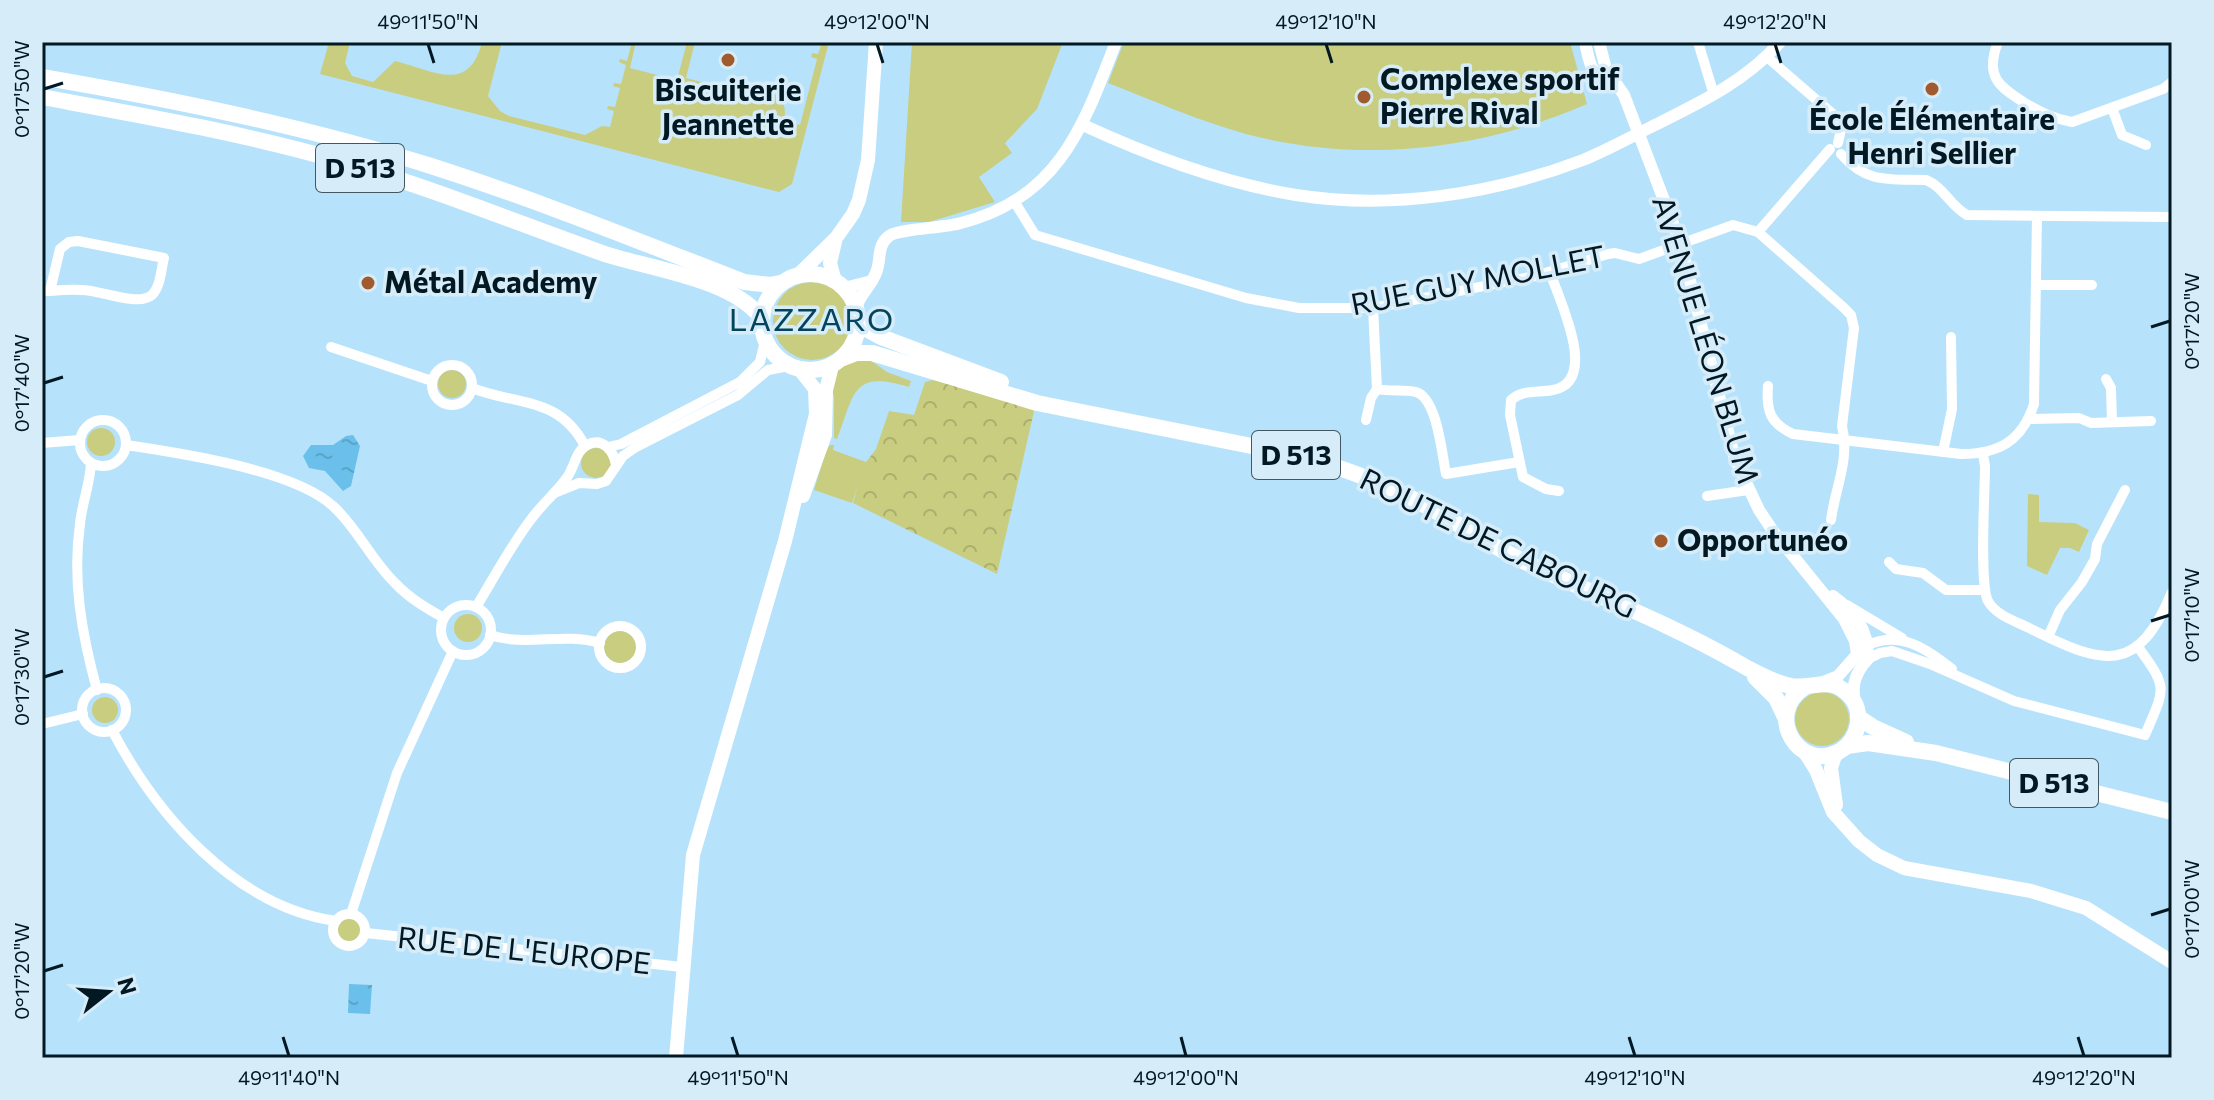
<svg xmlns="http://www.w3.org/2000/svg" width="2214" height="1100" viewBox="0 0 2214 1100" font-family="Commissioner,sans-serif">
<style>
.green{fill:#c9cd80}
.forest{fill:url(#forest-crowns)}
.water{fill:url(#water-ripples)}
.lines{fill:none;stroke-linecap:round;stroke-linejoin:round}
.minor{stroke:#fff;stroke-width:10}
.tertiary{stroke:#fff;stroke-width:12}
.secondary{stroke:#fff;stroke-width:14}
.primary{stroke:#fff;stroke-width:16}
.ticks{fill:none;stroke:#021822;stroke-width:3}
.poi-dot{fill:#a05a2e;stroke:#d6edf9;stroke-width:3}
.labels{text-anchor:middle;stroke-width:7;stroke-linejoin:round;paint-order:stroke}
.shield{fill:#d6edf9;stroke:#425862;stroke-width:2}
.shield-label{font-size:28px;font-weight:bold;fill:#021822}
.poi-label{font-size:30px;font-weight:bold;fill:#021822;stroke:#d6edf9;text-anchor:start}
.street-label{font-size:30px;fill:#021822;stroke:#d6edf9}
.neighbourhood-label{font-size:32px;letter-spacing:2px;fill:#04455e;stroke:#d6edf9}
.neatline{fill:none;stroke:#021822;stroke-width:3}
.ticks-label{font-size:20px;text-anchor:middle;fill:#021822}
</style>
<defs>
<pattern id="forest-crowns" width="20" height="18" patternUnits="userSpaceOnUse" patternTransform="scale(2)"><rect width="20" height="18" fill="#c9cd80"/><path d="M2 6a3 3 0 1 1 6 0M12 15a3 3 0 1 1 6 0" fill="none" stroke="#abaf6e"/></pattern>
<pattern id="water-ripples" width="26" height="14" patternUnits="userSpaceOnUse" patternTransform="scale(2)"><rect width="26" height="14" fill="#6ac0ea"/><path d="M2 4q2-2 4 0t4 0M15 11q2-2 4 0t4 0" fill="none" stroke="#5aa4c8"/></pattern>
</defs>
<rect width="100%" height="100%" fill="#b6e3fb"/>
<!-- green -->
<g class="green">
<path d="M329,42h21l-5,21 7,13 21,6 22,-21c39,10 74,33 87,-19h20l-14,54 12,15 9,5 76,19 17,-9 8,1 4,-16 -7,-2 1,-3 7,1 5,-19 -7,-2 1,-3 7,1 5,-19 -7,-3 1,-3 7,2 5,-19h4l-6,26 47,12 10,-38h8l-9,36 70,18 4,-7c19,4 28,12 24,32l16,4 17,-66 -6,-2 1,-4 6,1 4,-12h7l-37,142 -13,8 -459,-118z"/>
<polygon points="912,42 1063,42 1037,109 1005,143 1012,153 979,177 995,202 929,222 901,222"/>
<path d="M1124,42h446l17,62c-108,47 -227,60 -341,30 -47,-13 -92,-33 -138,-51z"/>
<circle cx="812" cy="321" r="39"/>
<path d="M867,358l20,14 24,9 -2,6c-57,-17 -54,5 -72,52l-3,-1v-42l-4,-5c6,-27 12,-26 37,-33z"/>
<circle cx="452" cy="384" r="14"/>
<circle cx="101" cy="442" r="14"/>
<polygon points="830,445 834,445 833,450 866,462 852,503 814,490 826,451"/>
<circle cx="596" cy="463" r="15"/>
<polygon points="2028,494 2039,495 2039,522 2075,523 2089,530 2079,552 2070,548 2060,548 2047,575 2027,566"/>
<circle cx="468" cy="628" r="14"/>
<circle cx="620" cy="647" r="16"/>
<circle cx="1822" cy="719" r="27"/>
<circle cx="105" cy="710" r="13"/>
<circle cx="350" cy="930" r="14"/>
</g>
<!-- forest -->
<polygon class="forest" points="933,380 1035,407 997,574 853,503 863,466 876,449 889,411 914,415 925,382"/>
<!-- water -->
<g class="water">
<polygon points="353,435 360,446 351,486 343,491 325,471 309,468 303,456 311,445 333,445 346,436"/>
<polygon points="349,984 372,985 370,1014 348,1013"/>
</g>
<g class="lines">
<!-- minor -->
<g class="minor">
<polyline points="1698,42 1714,95"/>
<path d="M1998,42c-13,33 -1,44 27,61 16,9 29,16 47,19l91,-33 9,-7"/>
<polyline points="1767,57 1834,115 1841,130 1838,143"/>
<polyline points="2112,108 2122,135 2146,145"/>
<path d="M1841,154c26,30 48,25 85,26 18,7 24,26 41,35l205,2"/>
<polyline points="1014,201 1035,235 1246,298 1299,308 1373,308 1535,276 1608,254 1615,253 1639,259 1733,225 1758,232 1830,149"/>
<path d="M1758,232l85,75 8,8 3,13 -12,98c8,35 -7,62 -11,94"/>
<path d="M1550,272c9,28 50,109 3,118 -15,3 -30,-1 -42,10l-1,15 13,62 23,12 13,2"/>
<polyline points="2036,285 2092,285"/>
<path d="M42,291h8l10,-42 9,-7 9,-1 86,17c-3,11 -3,28 -12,37 -14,12 -52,-5 -70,-5 -10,-1 -21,0 -32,1"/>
<path d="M1373,308l4,81c13,3 27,0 39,3 21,6 26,62 30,82l73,-12"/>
<polyline points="331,347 432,381"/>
<circle cx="452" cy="385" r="20"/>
<polyline points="2106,379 2111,388 2112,422"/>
<path d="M1768,386c-2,25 2,37 25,48l168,20c38,0 61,-13 73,-50l3,-188"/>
<path d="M472,388c46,18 87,8 113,58"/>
<polyline points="2029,419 2079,418 2091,423 2151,421"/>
<circle cx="103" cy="443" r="23"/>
<polyline points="1366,420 1371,398 1377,389"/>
<polyline points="42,443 79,440"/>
<path d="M126,445c54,8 169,25 208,62 24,22 37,53 61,76 14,15 31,25 49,35"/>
<polyline points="608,447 621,444 740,382 760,362 765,341"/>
<polyline points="1943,452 1952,409 1951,337"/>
<path d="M1983,454l2,12c0,24 -6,119 3,135 8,15 30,21 45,29 72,36 105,44 139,-38"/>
<path d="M91,463c-1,21 -9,40 -11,61 -8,57 2,111 17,166"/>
<polyline points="554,493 579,483 597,484 606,481 623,456 636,447 738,395 768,370 789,366"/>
<polyline points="1707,496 1748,490"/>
<polyline points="1889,562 1896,569 1923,573 1946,590 1984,590"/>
<polyline points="1847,605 1902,638"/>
<circle cx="466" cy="630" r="25"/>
<path d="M476,607c18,-29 35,-62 56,-89 11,-15 26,-27 36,-42 7,-11 8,-25 19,-31 16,-9 27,7 29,20"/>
<circle cx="620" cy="647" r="21"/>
<path d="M490,635c37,12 73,-3 110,8"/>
<polyline points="2048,637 2060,610 2082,582 2095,559 2097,544 2125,490"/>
<path d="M1868,645c32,-15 59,4 84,24"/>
<path d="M1868,659l12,-6 12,-2 38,13 84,37 131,34c20,-47 24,-46 -7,-88"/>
<circle cx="104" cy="710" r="22"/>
<polyline points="42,724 83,714"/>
<path d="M112,730c44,84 123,177 224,191"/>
<circle cx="349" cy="930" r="16"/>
<polyline points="351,914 397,773 453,651"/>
<polyline points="366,933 682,967"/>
</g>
<!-- tertiary -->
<g class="tertiary">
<path d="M1585,42c5,22 4,32 27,39"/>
<polyline points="1599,42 1606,69 1624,95 1681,245 1735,459 1759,510 1773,531 1844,619 1855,641 1857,654"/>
<path d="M1083,125c67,31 140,58 213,70 95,15 198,-1 287,-35 22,-9 44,-21 66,-32 46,-23 97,-46 131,-86"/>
<polyline points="844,288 872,281"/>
<path d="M856,307c5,-14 17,-23 21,-37 4,-12 0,-25 12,-34 9,-7 55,-8 72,-13 98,-25 122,-96 155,-181"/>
<path d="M1833,596c22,16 36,34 35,63 -12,13 -17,25 -13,44"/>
<polyline points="1823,682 1838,676 1862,649"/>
</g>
<!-- secondary -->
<g class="secondary">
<polyline points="797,276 836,238 853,214 859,200 868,160 876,42"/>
<polyline points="835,281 830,263 835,242"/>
<polyline points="803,496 825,435 826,390 832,366"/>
<polyline points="1804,751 1816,770 1833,812 1859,841 1877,855 1904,868 2031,891 2086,908 2172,962"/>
<polyline points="1836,753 1831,768 1836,805"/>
<polyline points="676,1058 693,855 785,541 816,414 815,389 800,370"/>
</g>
<!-- primary -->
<g class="primary">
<path d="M42,77c132,23 262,49 389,89 106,34 210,76 313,116l26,3 12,-2"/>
<path d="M42,97c97,18 195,35 291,62 91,26 179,62 269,94 46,16 131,25 160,66"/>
<circle cx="810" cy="322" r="48"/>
<polyline points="858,318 868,330 881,337 1001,382"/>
<path d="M843,358l13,-5h16l165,50 259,52c45,12 89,28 130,51 32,17 62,38 95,54 71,34 146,62 214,101 13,8 42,23 56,25 21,4 38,-11 57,8 17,16 12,45 -8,57 -41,23 -77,-37 -35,-64"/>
<polyline points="1755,677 1776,698 1786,719"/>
<polyline points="1858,717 1873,727 1906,742"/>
<polyline points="1847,746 1868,743 1936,753 2172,812"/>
</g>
</g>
<!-- ticks -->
<path class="ticks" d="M428,44l6,19M877,44l6,19M1326,44l6,19M1775,44l6,19M44,89l19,-6M2151,327l19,-6M44,383l19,-6M2151,621l19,-6M44,677l19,-6M2151,915l19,-6M44,971l19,-6M283,1037l6,19M732,1037l6,19M1181,1037l5,19M1629,1037l6,19M2078,1037l6,19"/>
<!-- markers -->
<g class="poi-dot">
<circle cx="728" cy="60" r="8"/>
<circle cx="1932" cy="89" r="8"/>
<circle cx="1364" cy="97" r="8"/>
<circle cx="368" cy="283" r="8"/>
<circle cx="1661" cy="541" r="8"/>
</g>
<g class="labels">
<!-- shield labels -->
<g class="shield">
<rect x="316" y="144" width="88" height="48" rx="6"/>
<rect x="1252" y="431" width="88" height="48" rx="6"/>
<rect x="2010" y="759" width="88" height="48" rx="6"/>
</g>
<g class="shield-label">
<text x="360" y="178">D 513</text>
<text x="1296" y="465">D 513</text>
<text x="2054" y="793">D 513</text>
</g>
<!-- poi labels -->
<g class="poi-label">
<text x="1380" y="90">Complexe sportif<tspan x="1380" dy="34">Pierre Rival</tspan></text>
<text x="728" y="101" text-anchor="middle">Biscuiterie<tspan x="728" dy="34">Jeannette</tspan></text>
<text x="1932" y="130" text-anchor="middle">École Élémentaire<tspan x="1932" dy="34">Henri Sellier</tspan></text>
<text x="384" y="293">Métal Academy</text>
<text x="1677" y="551">Opportunéo</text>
</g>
<!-- street labels -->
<g class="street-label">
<text transform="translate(1478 281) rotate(-11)" y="10">RUE GUY MOLLET</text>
<text transform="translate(1705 340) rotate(73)" y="10">AVENUE LÉON BLUM</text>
<text transform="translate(1498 544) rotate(26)" y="10">ROUTE DE CABOURG</text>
<text transform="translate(524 951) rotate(6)" y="10">RUE DE L'EUROPE</text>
</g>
<!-- neighbourhood labels -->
<g class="neighbourhood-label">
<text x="812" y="331">LAZZARO</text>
</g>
</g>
<!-- border -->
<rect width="2214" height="1100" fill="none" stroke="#d6edf9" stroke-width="88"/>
<!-- north arrow -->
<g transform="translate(108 992) rotate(73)" stroke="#d6edf9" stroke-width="6" paint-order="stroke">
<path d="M0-6L14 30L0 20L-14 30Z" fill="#021822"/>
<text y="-12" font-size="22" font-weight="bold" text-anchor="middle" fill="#021822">N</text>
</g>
<rect x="44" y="44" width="2126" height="1012" class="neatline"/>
<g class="ticks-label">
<text x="428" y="29">49°11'50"N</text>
<text x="877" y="29">49°12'00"N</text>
<text x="1326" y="29">49°12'10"N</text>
<text x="1775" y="29">49°12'20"N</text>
<text transform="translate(22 89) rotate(-90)" y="7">0°17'50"W</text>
<text transform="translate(2192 321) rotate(-90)" y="7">0°17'20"W</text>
<text transform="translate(22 383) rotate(-90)" y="7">0°17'40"W</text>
<text transform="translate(2192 615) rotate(-90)" y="7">0°17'10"W</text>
<text transform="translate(22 677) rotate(-90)" y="7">0°17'30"W</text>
<text transform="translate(2192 909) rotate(-90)" y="7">0°17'00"W</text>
<text transform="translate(22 971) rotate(-90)" y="7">0°17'20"W</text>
<text x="289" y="1085">49°11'40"N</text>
<text x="738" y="1085">49°11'50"N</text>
<text x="1186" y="1085">49°12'00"N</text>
<text x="1635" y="1085">49°12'10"N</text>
<text x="2084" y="1085">49°12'20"N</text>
</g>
</svg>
